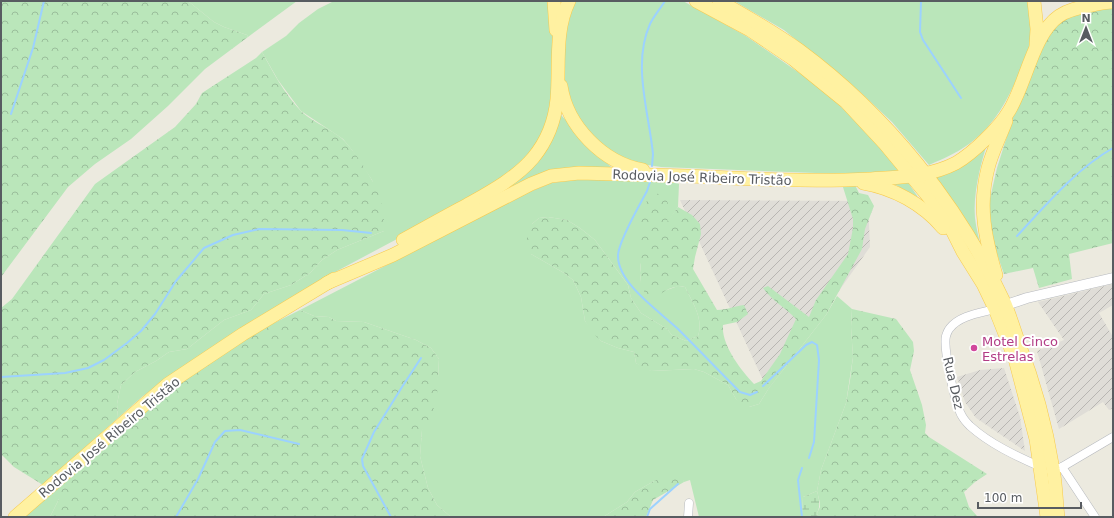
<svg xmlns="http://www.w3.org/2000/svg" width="1114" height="518" viewBox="0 0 1114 518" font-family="'DejaVu Sans',sans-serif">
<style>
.industrial{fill:url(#industrial-furrows)}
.green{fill:#bae6ba}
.forest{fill:url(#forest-crowns)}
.wetland{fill:url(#wetland-marsh)}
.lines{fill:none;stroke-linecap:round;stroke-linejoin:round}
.stream{stroke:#9cd2ff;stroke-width:2}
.minor-casing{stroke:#b7babf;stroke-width:9}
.tertiary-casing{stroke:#b7babf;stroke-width:11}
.primary-casing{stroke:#f7ca4d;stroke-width:14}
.minor{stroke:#fff;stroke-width:8}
.tertiary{stroke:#fff;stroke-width:10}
.primary{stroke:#fff1a1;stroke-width:13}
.hotel-dot{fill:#d1479c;stroke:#fff;stroke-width:1.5}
.labels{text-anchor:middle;stroke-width:4;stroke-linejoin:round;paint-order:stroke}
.street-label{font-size:13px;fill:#585c61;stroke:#fff}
.hotel-label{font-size:13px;fill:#b23c85;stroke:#fff;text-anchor:start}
</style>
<defs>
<pattern id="industrial-furrows" width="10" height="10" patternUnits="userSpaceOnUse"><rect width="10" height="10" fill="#dfddd7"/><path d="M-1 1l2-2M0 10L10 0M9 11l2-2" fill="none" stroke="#b8b6b2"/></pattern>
<pattern id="forest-crowns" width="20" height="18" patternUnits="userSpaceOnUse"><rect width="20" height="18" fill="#bae6ba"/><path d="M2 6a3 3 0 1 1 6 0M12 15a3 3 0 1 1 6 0" fill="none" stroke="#9abe9b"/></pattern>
<pattern id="wetland-marsh" width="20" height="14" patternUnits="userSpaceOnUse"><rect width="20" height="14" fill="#bae6ba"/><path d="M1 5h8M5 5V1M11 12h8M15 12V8" fill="none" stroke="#9abe9b"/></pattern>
</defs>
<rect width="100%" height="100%" fill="#eceadf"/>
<!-- industrial -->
<g class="industrial">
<polygon points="680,200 868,201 870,247 768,391"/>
<polygon points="1113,284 1113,305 1099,313 1113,337 1113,408 1109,410 1103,402 1059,429 1037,351 1064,340 1038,302"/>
<polygon points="1004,368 1020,417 1025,451 976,418 965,402 957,377 980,370"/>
</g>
<!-- green -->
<g class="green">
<polygon points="188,1 297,1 248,37 247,35 224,27 214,22"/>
<polygon points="334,1 552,1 554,99 537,149 509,174 427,223 337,271 253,321 143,396 118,418 117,404 121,385 135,372 156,361 169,352 187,349 224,320 251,310 264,294 291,285 310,273 322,260 337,250 384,231 372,180 352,150 343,139 301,111 278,80 262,52 286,36 299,23 318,9"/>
<polygon points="574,1 683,1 746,36 821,88 855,120 888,156 900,172 843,174 661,167 642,164 617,155 596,141 577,116 564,87 561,56 567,21"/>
<path d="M734,1h293c4,13 5,25 4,39 -1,7 -5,14 -7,20 -11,30 -25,60 -50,80 -13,11 -29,18 -45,25l-37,-43 -33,-31 -75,-61z"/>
<polygon points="561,115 584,140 611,167 555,170 514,187 511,185 552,135"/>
<path d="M987,144c-7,22 -14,50 -12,74 1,10 4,20 6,30l-46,-71z"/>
<path d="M582,179l88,1 9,4 -1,23 -38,57 1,9 -1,9 24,9 14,-5 7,1c7,15 19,31 13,49l-12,5 -14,-6 -5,-6 -26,-16 -10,-15 -3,-13 -8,-11 -25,-34 -15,-12 -13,-8 -19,-3 -9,1 -7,6 -1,30 33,19 9,7 8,17 4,24 16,20 17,7 16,4 2,11 15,8 43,-2 10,3 24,13 8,14 13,8 10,-3 10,-16 57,-73 11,-19 15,13 -1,18 2,30 -7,46 -25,67 -4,21 -14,6 -1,20h-103l-9,-37 -6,2 -2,-4 -28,3 -19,11 -8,10 -24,15h-152l-14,-12 -9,-17 -8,-32 2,-26 16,-53 1,-18 -8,-11 -15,-8 -52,-18 -28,-1 -7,-4 -15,-1 -14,-6 222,-115 29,-12z"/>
<polygon points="907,181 918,197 892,183"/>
<polygon points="59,484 59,499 50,517 22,517"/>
</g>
<!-- forest -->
<g class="forest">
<polygon points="1,1 188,1 214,22 224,27 247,35 248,37 205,69 168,106 131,139 95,164 68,187 1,277"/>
<polygon points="1113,8 1113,243 1069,254 1072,279 1039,288 1033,268 1004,274 997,254 991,231 989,203 997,168 1013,117 1025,93 1042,40 1052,28 1074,13"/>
<path d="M262,52c11,20 22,41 38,58 8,9 30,19 40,27 12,9 36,46 40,61 4,10 4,21 4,33l-47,19 -15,10 -12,13 -19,12 -27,9 -13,16 -27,10 -37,29 -18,3 -13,9 -21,11 -14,13 -4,19 1,14 -75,67 -29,-18 -13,-13v-146l11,-9 83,-115 80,-57 21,-23 6,-11 54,-35z"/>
<path d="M854,183l5,10 9,2 6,11 -9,23 -3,20 -36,66 -57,73 -10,16 -10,3h-6l-7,-8 -8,-14 -24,-13 -10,-3 -43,2 -5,-1 -10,-7 -2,-11 -16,-4 -17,-7 -10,-10 -6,-10 -4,-24 -8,-17 -9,-7 -33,-19 -4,-12v-9l5,-9 7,-6 9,-1 19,3 13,8 15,12 33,45 3,13 10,15 26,16 5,6 14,6 12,-5c6,-18 -6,-34 -13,-49 -13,-2 -20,4 -30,11l-9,-2 -6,-14 1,-9 -2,-23v-23l9,-30 12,-4c11,10 10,15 7,29l11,-15 14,8 8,9 1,10 -6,23 -2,12 24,41c9,0 18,-4 27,-5l4,9 -11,8 -14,3c-2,20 18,45 31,59l7,-3 19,-27 16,-35c-10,-11 -25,-19 -33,-31l5,-2 41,31 7,-17 32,-46 5,-26v-9l-11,-35z"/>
<polygon points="852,309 896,319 913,342 914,351 910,370 922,405 926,425 925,433 929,437 987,474 975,482 964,492 969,507 978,517 818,517 817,513 820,507 820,503 817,491 821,470 846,403 850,380 853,357 851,327"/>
<polygon points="300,310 314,316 329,317 336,321 364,322 416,340 431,348 439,359 437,396 429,426 422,430 420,456 428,488 437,505 451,517 50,517 59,499 59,484 149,404 258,331"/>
<polygon points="667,476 683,478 684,482 653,500 646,517 603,517 627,502 635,492 654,481"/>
</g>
<!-- wetland -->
<path class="wetland" d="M817,491c2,8 4,14 0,22l1,4h-16l1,-20z"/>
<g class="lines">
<!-- stream -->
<g class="stream">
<polyline points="921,1 920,32 923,40 961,98"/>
<polyline points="11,114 33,48 44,1"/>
<path d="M652,166l1,-12c-4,-41 -21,-90 -3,-130 4,-8 10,-15 15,-23"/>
<path d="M650,182l-3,9c-8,15 -28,49 -29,64 -1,28 41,56 60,74 21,21 41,42 62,63l10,3 7,-3"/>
<path d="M1017,236c29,-31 59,-67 96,-88"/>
<polyline points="1,377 65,373 88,368 104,360 127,343 141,331 155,314 176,281 204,248 233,235 259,229 342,230 371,233"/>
<polyline points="763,386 806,345 812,342 817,345 819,360 814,442 809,458"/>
<polyline points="802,468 798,480 802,517"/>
<polyline points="176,517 198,479 215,442 225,431 240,430 299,444"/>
<polyline points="391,517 363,466 362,459 374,432 402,387 421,358"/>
<polyline points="647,517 650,509 678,484"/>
</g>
<!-- minor casing -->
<g class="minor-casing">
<g id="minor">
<path d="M995,309c-14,4 -35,6 -45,19 -1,1 -3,5 -4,8 -3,12 9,69 16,80 2,4 5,7 8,10 20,18 46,30 71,41"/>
<polyline points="1062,467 1095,517"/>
<polyline points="1054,470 1062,467 1113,437"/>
<polyline points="688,517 689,503"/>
</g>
</g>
<!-- tertiary casing -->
<g class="tertiary-casing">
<polyline id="tertiary" points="1006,305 1027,298 1113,278"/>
</g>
<!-- primary casing -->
<g class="primary-casing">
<g id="primary">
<polyline points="554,1 556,30"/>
<polyline points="696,1 750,30 793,59 846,102 885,144 937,207 953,232 963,252 983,284 995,309 1015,359 1036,439 1047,517"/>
<path d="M719,1c27,15 55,31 80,49 88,65 160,155 206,254 5,12 9,25 13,37 16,41 28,84 35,128 3,15 3,32 5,48"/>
<polyline points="1034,1 1037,29 1036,45"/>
<path d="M561,86c6,40 42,77 82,84"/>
<path d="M863,183c30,5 60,21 80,45"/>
<path d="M403,240c22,-12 43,-24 64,-35 23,-13 49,-27 66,-47 14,-17 22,-38 24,-59 3,-32 -3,-67 12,-98"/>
<path d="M996,275c-11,-37 -18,-69 -8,-107 4,-16 12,-31 18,-47"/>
<path d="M327,283l66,-28 138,-71 20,-8 28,-3c36,1 72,2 109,3 61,3 122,6 183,3 30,-2 58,-2 85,-16 17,-10 43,-35 53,-52 17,-27 24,-77 50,-95 9,-6 19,-8 29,-10 9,-2 17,-4 25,-4"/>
<polyline points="15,517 168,384 243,334 334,279"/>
</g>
</g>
<!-- minor -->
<use href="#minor" class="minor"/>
<!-- tertiary -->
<use href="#tertiary" class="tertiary"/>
<!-- primary -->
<use href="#primary" class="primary"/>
</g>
<!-- markers -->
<circle class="hotel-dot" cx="974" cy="348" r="4"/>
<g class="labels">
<!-- street labels -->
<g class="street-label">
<text transform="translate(702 177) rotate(2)" y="5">Rodovia José Ribeiro Tristão</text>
<text transform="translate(954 383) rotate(77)" y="5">Rua Dez</text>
<text transform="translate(109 437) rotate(-40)" y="5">Rodovia José Ribeiro Tristão</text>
</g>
<!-- hotel labels -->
<g class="hotel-label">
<text x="982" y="346">Motel Cinco<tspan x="982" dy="15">Estrelas</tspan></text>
</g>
</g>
<!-- border -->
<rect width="1114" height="518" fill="none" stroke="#585c61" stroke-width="4"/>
<!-- north arrow -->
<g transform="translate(1086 28)" stroke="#ffffff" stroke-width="3" paint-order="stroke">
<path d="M0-3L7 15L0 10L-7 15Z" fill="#585c61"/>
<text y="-6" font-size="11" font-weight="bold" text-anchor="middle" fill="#585c61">N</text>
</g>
<!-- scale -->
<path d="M978 502v6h103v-6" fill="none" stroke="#585c61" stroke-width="2"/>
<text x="984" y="502" font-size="12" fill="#585c61" stroke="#ffffff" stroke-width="3" paint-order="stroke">100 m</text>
</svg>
